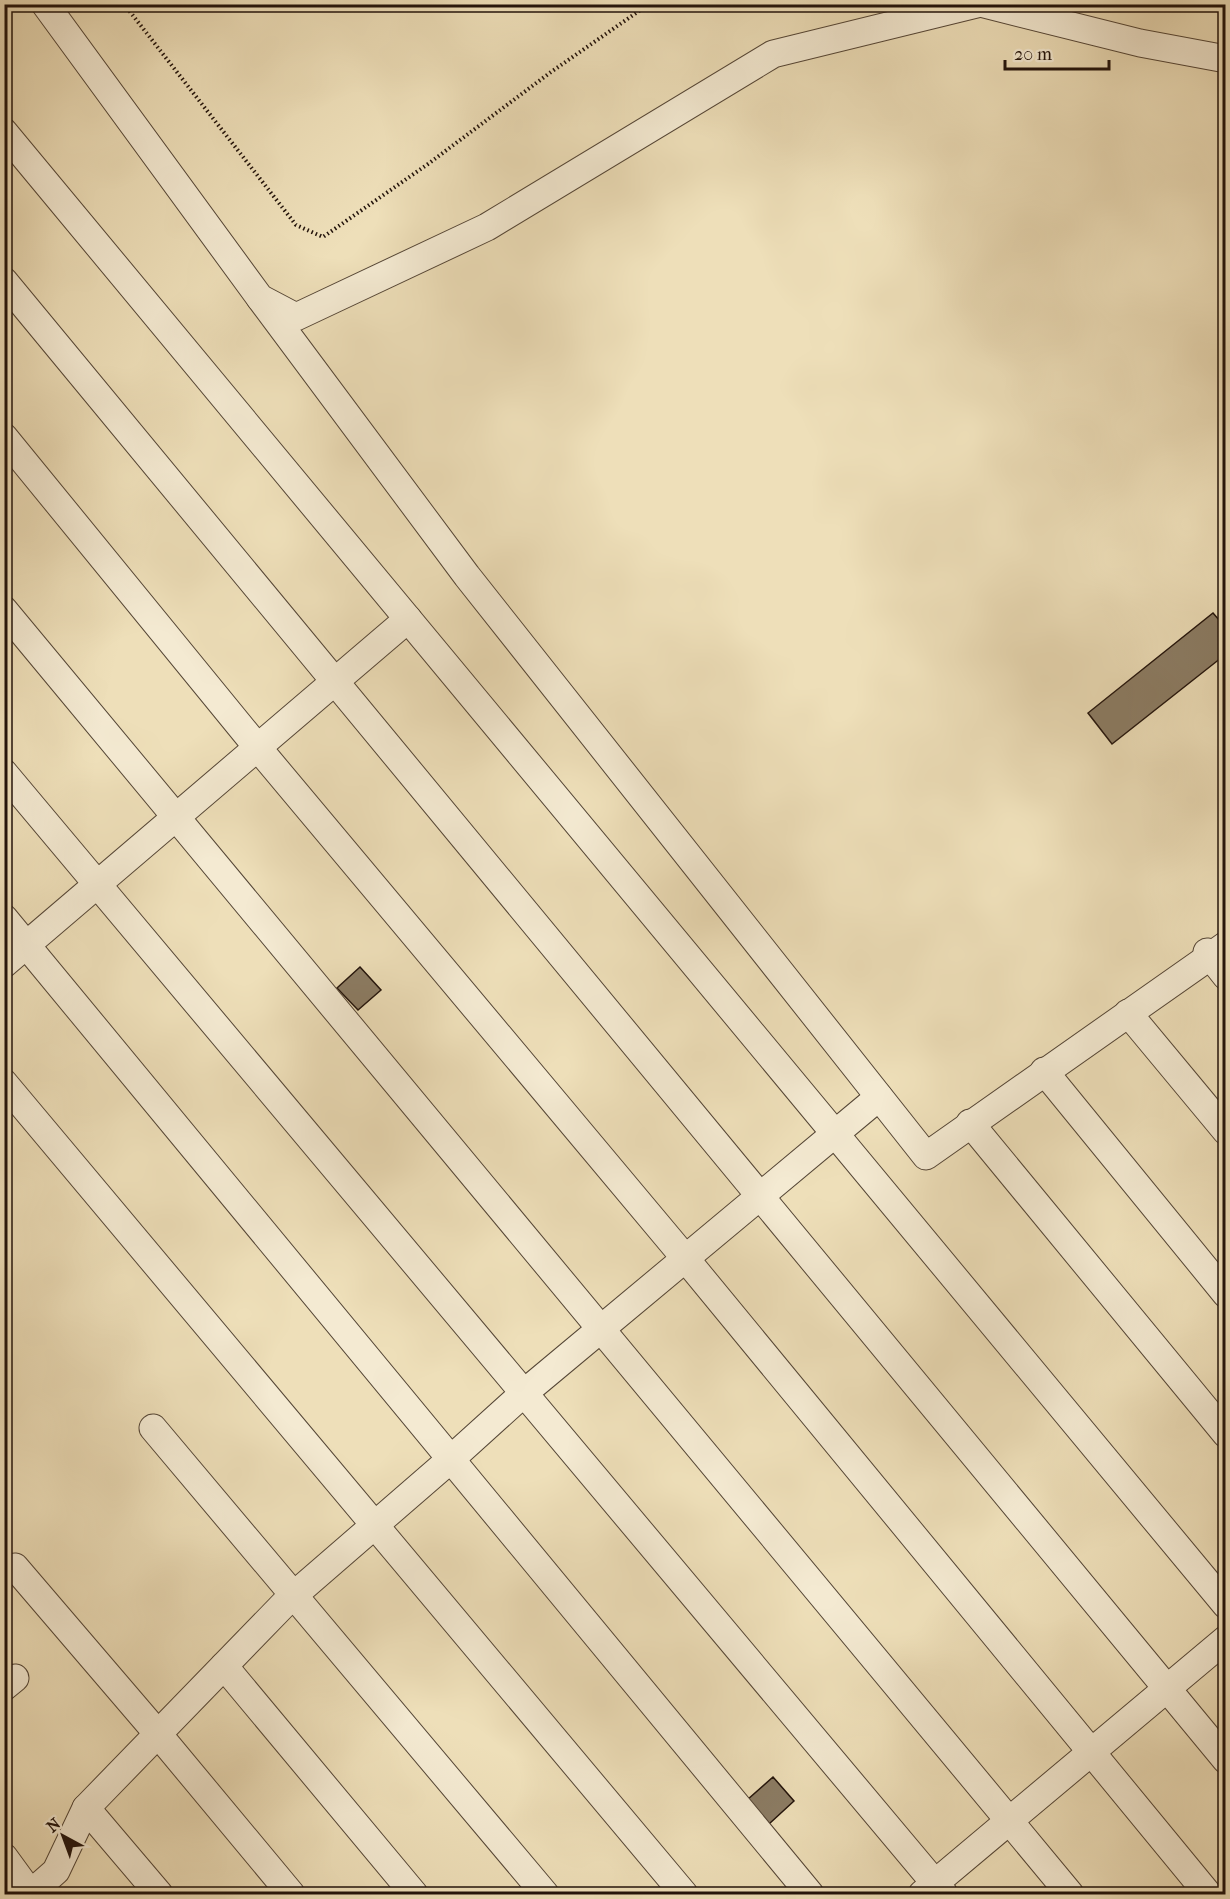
<svg xmlns="http://www.w3.org/2000/svg" width="1230" height="1899" viewBox="0 0 1230 1899" font-family="'IM FELL French Canon',serif">
<style>
.building{fill:#8c7d65;stroke:#22130b;stroke-width:1.5}
.lines{fill:none;stroke-linecap:round;stroke-linejoin:round}
.minor-casing{stroke:#554636;stroke-width:29}
.path{stroke:#22130b;stroke-width:4;stroke-dasharray:1.5 3;stroke-linecap:butt}
.minor{stroke:#f4ead2;stroke-width:27}
</style>
<rect width="100%" height="100%" fill="#eedfb9"/>
<filter id="stains"><feTurbulence type="fractalNoise" baseFrequency=".00333" numOctaves="4"/><feColorMatrix values="0 0 0 0 .2 0 0 0 0 .09 0 0 0 0 .02 0 0 0 .5 -.17"/></filter>
<radialGradient id="worn" r=".72"><stop offset=".6" stop-color="#630" stop-opacity="0"/><stop offset="1" stop-color="#630" stop-opacity=".3"/></radialGradient>
<!-- building -->
<g class="building">
<polygon points="1213,613 1226,628 1226,654 1112,744 1088,713"/>
<polygon points="360,967 381,990 358,1010 337,988"/>
<polygon points="773,1777 794,1801 769,1824 747,1800"/>
</g>
<g class="lines">
<!-- minor casing -->
<g class="minor-casing">
<g id="minor">
<polyline points="45,4 260,298 296,317 487,227 773,54 977,4"/>
<polyline points="984,4 1140,43 1226,59"/>
<polyline points="4,132 1226,1605"/>
<polyline points="4,281 1226,1760"/>
<polyline points="260,298 467,576 926,1156 1226,945"/>
<polyline points="4,437 258,748 685,1258 1208,1894"/>
<polyline points="4,610 1070,1894"/>
<polyline points="4,773 944,1894"/>
<polyline points="4,918 810,1894"/>
<polyline points="1207,952 1226,976"/>
<polyline points="4,964 408,619"/>
<polyline points="1128,1013 1226,1131"/>
<polyline points="1044,1071 1226,1294"/>
<polyline points="4,1083 684,1894"/>
<polyline points="970,1123 1226,1434"/>
<polyline points="153,1428 545,1894"/>
<polyline points="15,1567 158,1734 291,1894"/>
<polyline points="224,1666 414,1894"/>
<polyline points="4,1687 15,1678"/>
<polyline points="86,1808 159,1894"/>
<polyline points="4,1857 31,1894"/>
<polyline points="30,1894 56,1871 86,1808 286,1602 451,1459 524,1393 879,1097"/>
<polyline points="922,1894 1226,1639"/>
</g>
</g>
<!-- path -->
<polyline class="path" points="124,4 296,225 323,237 428,164 551,72 649,4"/>
<!-- minor -->
<use href="#minor" class="minor"/>
</g>
<!-- margin -->
<rect width="1230" height="1899" fill="none" stroke="#eedfb9" stroke-width="24"/>
<rect x="6" y="6" width="1218" height="1887" fill="none" stroke="#22130b" stroke-width="3"/>
<rect x="12" y="12" width="1206" height="1875" fill="none" stroke="#22130b" stroke-width="1.5"/>
<!-- north arrow -->
<g transform="translate(63 1836) rotate(319)" stroke="#f4ead2" stroke-width="4.5" paint-order="stroke">
<path d="M0-4.5L10 22L0 15L-10 22Z" fill="#22130b"/>
<text y="-9" font-size="16" font-weight="bold" text-anchor="middle" fill="#22130b">N</text>
</g>
<!-- scale -->
<path d="M1005 60v9h104v-9" fill="none" stroke="#22130b" stroke-width="3"/>
<text x="1014" y="60" font-size="18" fill="#22130b" stroke="#f4ead2" stroke-width="4.5" paint-order="stroke">20 m</text>
<rect width="100%" height="100%" filter="url(#stains)"/>
<rect width="100%" height="100%" fill="url(#worn)"/>
</svg>
